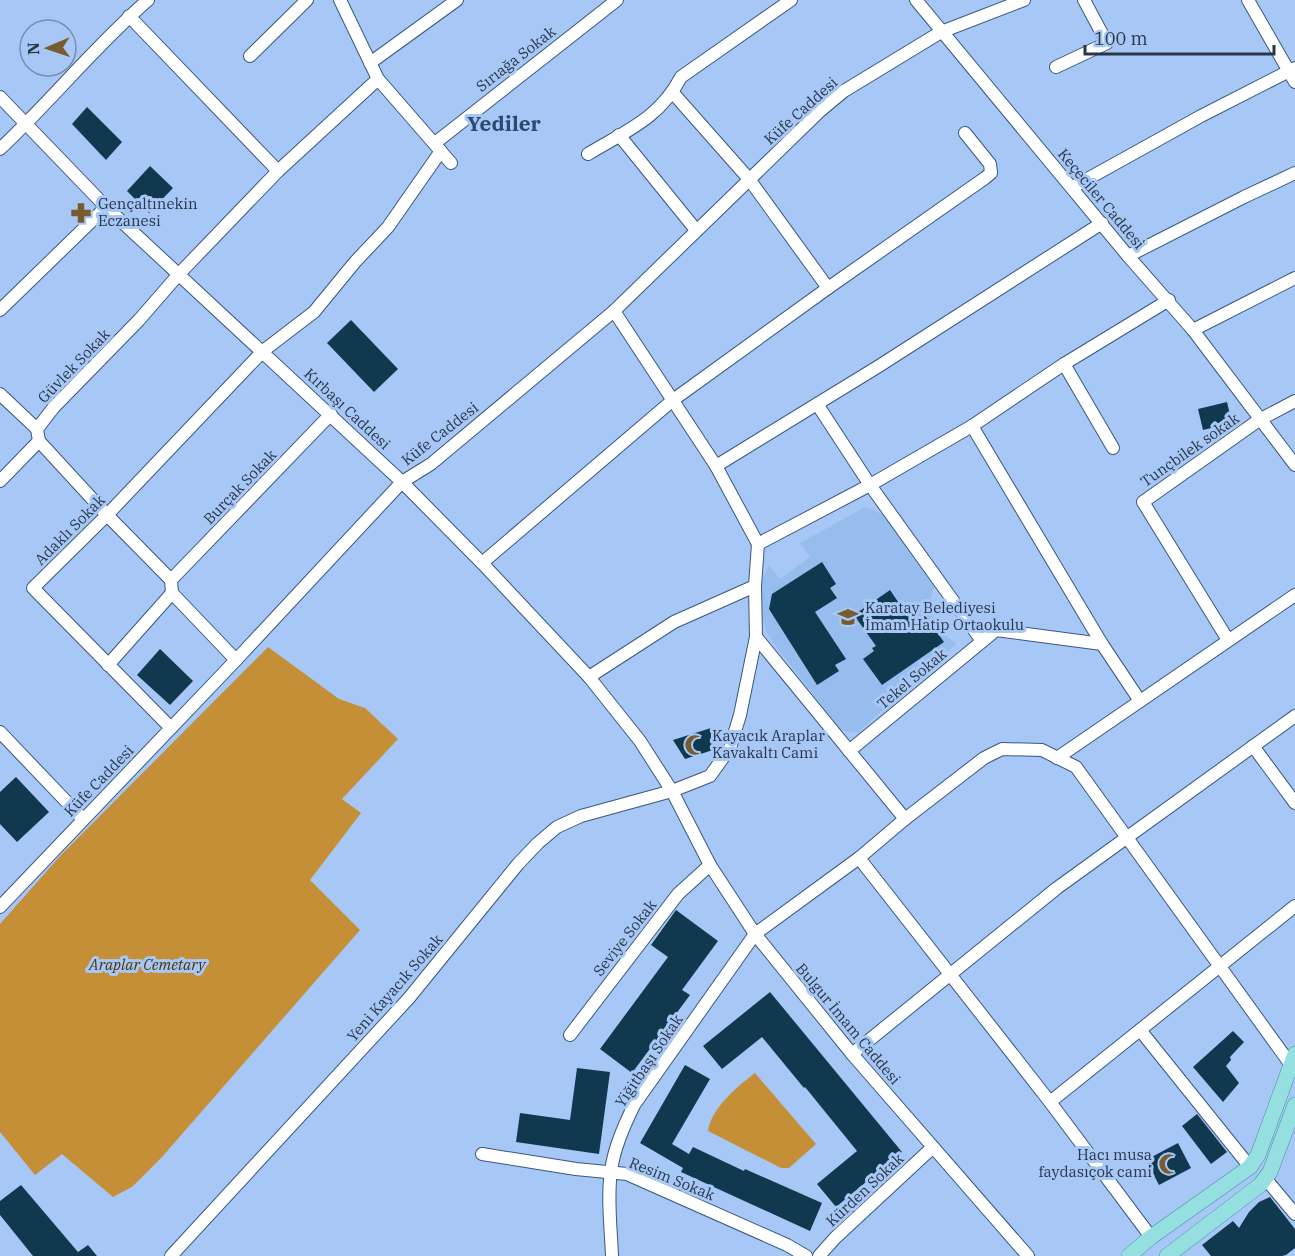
<svg xmlns="http://www.w3.org/2000/svg" width="1295" height="1256" viewBox="0 0 1295 1256" font-family="'IBM Plex Serif',serif">
<style>
.built{fill:#97bcee}
.green{fill:#c48f36}
.building{fill:#10384e}
.lines{fill:none;stroke-linecap:round;stroke-linejoin:round}
.minor-casing{stroke:#3a577f;stroke-width:14}
.major-casing{stroke:#42969e;stroke-width:16}
.minor{stroke:#fff;stroke-width:12}
.major{stroke:#96dfe0;stroke-width:15}
.labels{text-anchor:middle;stroke-width:6;stroke-linejoin:round;paint-order:stroke}
.street-label{font-size:15px;fill:#293648;stroke:#a7c8f6}
.poi-label{font-size:15px;fill:#293648;stroke:#a7c8f6;text-anchor:start}
.park-label{font-size:15px;font-style:italic;fill:#4d3304;stroke:#a7c8f6}
.district-label{font-size:21px;font-weight:bold;fill:#2d496f;stroke:#a7c8f6}
</style>
<rect width="100%" height="100%" fill="#a7c8f6"/>
<!-- built -->
<polygon class="built" points="865,507 882,514 934,587 928,608 948,638 956,644 858,732 841,731 769,637 763,621 760,595 763,577 769,565 780,579 810,557 800,543"/>
<!-- green -->
<g class="green">
<polygon points="268,647 339,699 365,708 398,739 342,799 361,813 310,880 360,930 162,1157 132,1187 113,1197 62,1154 35,1175 0,1132 0,924 61,855"/>
<path d="M755,1073l61,71 -27,24h-8l-73,-37c3,-23 30,-45 47,-58z"/>
</g>
<!-- building -->
<g class="building">
<polygon points="87,107 122,142 106,160 72,124"/>
<polygon points="150,166 173,188 149,213 127,191"/>
<polygon points="351,320 398,369 374,392 327,343"/>
<polygon points="1227,402 1232,423 1203,430 1198,409"/>
<polygon points="822,562 836,584 830,588 837,598 815,612 846,659 835,665 839,671 817,685 769,609 772,594"/>
<polygon points="890,590 911,621 914,619 916,622 925,616 944,642 882,685 863,659 874,651 872,648 876,646 854,615"/>
<polygon points="160,649 193,681 170,705 137,675"/>
<polygon points="711,728 716,749 685,759 673,740"/>
<polygon points="16,777 49,812 17,842 0,824 0,792"/>
<polygon points="676,910 718,941 682,990 690,995 632,1073 600,1049 668,957 651,945"/>
<polygon points="770,992 902,1152 836,1207 817,1184 857,1151 805,1087 804,1088 762,1037 722,1069 703,1046"/>
<polygon points="1233,1031 1244,1042 1230,1057 1231,1060 1226,1066 1239,1083 1223,1102 1193,1067"/>
<polygon points="685,1065 710,1079 672,1144 689,1154 693,1147 744,1171 745,1169 822,1203 810,1231 681,1172 683,1168 640,1143"/>
<polygon points="577,1068 610,1072 599,1154 516,1142 520,1113 570,1120"/>
<polygon points="1197,1114 1227,1152 1211,1164 1182,1126"/>
<polygon points="1178,1143 1191,1168 1159,1185 1146,1160"/>
<polygon points="21,1185 78,1252 88,1245 97,1256 33,1256 0,1215 0,1201"/>
<polygon points="1270,1197 1295,1229 1295,1248 1286,1255 1282,1256 1211,1256 1202,1245 1233,1221 1239,1228 1249,1212 1259,1202"/>
</g>
<g class="lines">
<!-- minor casing -->
<g class="minor-casing">
<g id="minor">
<polyline points="340,0 378,79 451,163"/>
<polyline points="916,0 1128,256 1193,330 1295,465"/>
<polyline points="1248,0 1295,82"/>
<polyline points="129,16 278,171"/>
<polyline points="250,56 307,0"/>
<polyline points="370,63 457,0"/>
<polyline points="1056,67 1107,43 1084,0"/>
<polyline points="673,93 749,179 828,288"/>
<polyline points="0,97 106,207 402,482 482,563 589,677 640,741 672,791 710,865 755,934 852,1054 1028,1256"/>
<polyline points="619,135 696,230"/>
<polyline points="435,143 617,0"/>
<path d="M0,149c51,-48 95,-103 148,-149"/>
<path d="M588,154c38,-23 72,-36 93,-77l110,-77"/>
<polyline points="1073,187 1201,116 1295,68"/>
<polyline points="1128,256 1244,197 1295,173"/>
<polyline points="0,310 106,207"/>
<polyline points="1193,330 1295,278"/>
<polyline points="1064,364 1113,448"/>
<polyline points="0,394 37,429"/>
<polyline points="817,404 870,485 982,641"/>
<polyline points="972,426 1102,644 1140,701"/>
<polyline points="39,441 107,515 171,580 172,593 236,660"/>
<polyline points="716,466 879,366 1102,223"/>
<polyline points="0,481 39,441 37,429 54,407 139,320 179,274 278,171 378,79"/>
<polyline points="758,544 870,485 972,426 1064,364 1169,300"/>
<polyline points="482,563 673,400 828,288 985,178 991,173 990,164 965,133"/>
<polyline points="171,580 331,414"/>
<polyline points="756,637 905,819"/>
<polyline points="1228,640 1143,502 1259,420 1295,401"/>
<polyline points="108,665 172,593"/>
<polyline points="589,677 674,622 755,586"/>
<polyline points="171,728 33,588 107,515 263,351 314,312 355,262 388,227 441,151"/>
<polyline points="0,732 83,819"/>
<polyline points="1253,746 1295,803"/>
<polyline points="849,751 996,630 1102,644"/>
<polyline points="1057,758 1295,595"/>
<polyline points="859,858 1050,1102 1151,1237"/>
<polyline points="0,907 236,660 402,482 431,464 614,311 820,111 844,91 941,32 1024,0"/>
<polyline points="1140,1030 1250,1167"/>
<polyline points="570,1035 678,894 710,865"/>
<polyline points="852,1054 1057,888 1295,716"/>
<polyline points="1050,1102 1295,906"/>
<polyline points="482,1154 576,1169 627,1174 787,1245 806,1256"/>
<polyline points="1265,1178 1295,1214"/>
<polyline points="171,1256 409,998 518,864 538,843 557,827 581,816 672,791 710,776 730,748 740,715 756,637 755,586 758,544 716,466 614,311"/>
<path d="M612,1256c-1,-27 -5,-58 -1,-85 3,-23 13,-45 23,-66l121,-171 104,-76 46,-39 79,-61 18,-9 40,1 34,17 215,298"/>
<polyline points="819,1256 835,1238 933,1147"/>
</g>
</g>
<!-- major casing -->
<g class="major-casing">
<g id="major">
<polyline points="1129,1256 1151,1237 1250,1167 1258,1155 1295,1054"/>
<polyline points="1167,1256 1260,1185 1270,1172 1295,1105"/>
</g>
</g>
<!-- minor -->
<use href="#minor" class="minor"/>
<!-- major -->
<use href="#major" class="major"/>
</g>
<!-- icons -->
<defs>
<g id="pharmacy-bare" transform="scale(1.62)"><path d="M-2-6h4v4h4v4h-4v4h-4v-4h-4v-4h4Z" fill="#785b2e" stroke="#a7c8f6" stroke-width="2.5" paint-order="stroke"/></g>
<g id="school-bare" transform="scale(1.62)"><path d="M0-5L7-2L0 1L-7-2ZM-4 1L0 2.5L4 1V4Q0 6-4 4Z" fill="#785b2e" stroke="#a7c8f6" stroke-width="2.5" paint-order="stroke"/></g>
<g id="mosque-bare" transform="scale(1.62)"><path d="M3.5-4.9A6 6 0 1 0 3.5 4.9A5 5 0 1 1 3.5-4.9Z" fill="#785b2e" stroke="#a7c8f6" stroke-width="2.5" paint-order="stroke"/></g>
</defs>
<g fill-rule="evenodd">
<use href="#pharmacy-bare" x="81" y="213"/>
<use href="#school-bare" x="848" y="617"/>
<use href="#mosque-bare" x="695" y="745"/>
<use href="#mosque-bare" x="1169" y="1164"/>
</g>
<g class="labels">
<!-- street labels -->
<g class="street-label">
<text transform="translate(516 59) rotate(-38)" y="5">Sırıağa Sokak</text>
<text transform="translate(801 111) rotate(-42)" y="5">Küfe Caddesi</text>
<text transform="translate(1101 199) rotate(50)" y="5">Keçeciler Caddesi</text>
<text transform="translate(74 366) rotate(-46)" y="5">Güvlek Sokak</text>
<text transform="translate(347 409) rotate(43)" y="5">Kırbaşı Caddesi</text>
<text transform="translate(440 434) rotate(-38)" y="5">Küfe Caddesi</text>
<text transform="translate(1190 450) rotate(-35)" y="5">Tunçbilek sokak</text>
<text transform="translate(240 487) rotate(-46)" y="5">Burçak Sokak</text>
<text transform="translate(70 530) rotate(-45)" y="5">Adaklı Sokak</text>
<text transform="translate(912 679) rotate(-40)" y="5">Tekel Sokak</text>
<text transform="translate(99 781) rotate(-46)" y="5">Küfe Caddesi</text>
<text transform="translate(625 938) rotate(-52)" y="5">Seviye Sokak</text>
<text transform="translate(395 988) rotate(-49)" y="5">Yeni Kayacık Sokak</text>
<text transform="translate(848 1024) rotate(50)" y="5">Bulgur İmam Caddesi</text>
<text transform="translate(649 1061) rotate(-56)" y="5">Yiğitbaşı Sokak</text>
<text transform="translate(672 1179) rotate(22)" y="5">Resim Sokak</text>
<text transform="translate(865 1190) rotate(-43)" y="5">Kürden Sokak</text>
</g>
<!-- poi labels -->
<g class="poi-label">
<text x="98" y="209">Gençaltınekin<tspan x="98" dy="17">Eczanesi</tspan></text>
<text x="865" y="613">Karatay Belediyesi<tspan x="865" dy="17">İmam Hatip Ortaokulu</tspan></text>
<text x="712" y="741">Kayacık Araplar<tspan x="712" dy="17">Kavakaltı Cami</tspan></text>
<text x="1152" y="1160" text-anchor="end">Hacı musa<tspan x="1152" dy="17">faydasıçok cami</tspan></text>
</g>
<!-- park labels -->
<g class="park-label">
<text x="147" y="970">Araplar Cemetary</text>
</g>
<!-- district labels -->
<g class="district-label">
<text x="504" y="131">Yediler</text>
</g>
</g>
<!-- north arrow -->
<g transform="translate(48 48) rotate(268)"><circle r="28" fill="#a7c8f6" stroke="#758eb0" stroke-width="1.5"/>
<path d="M0-4.5L10 22L0 15L-10 22Z" fill="#785b2e"/>
<text y="-9" font-size="16" font-weight="bold" text-anchor="middle" fill="#293648">N</text>
</g>
<!-- scale -->
<path d="M1085 45v9h189v-9" fill="none" stroke="#293648" stroke-width="3"/>
<text x="1094" y="45" font-size="18" fill="#293648" stroke="#a7c8f6" stroke-width="4.5" paint-order="stroke">100 m</text>
</svg>
